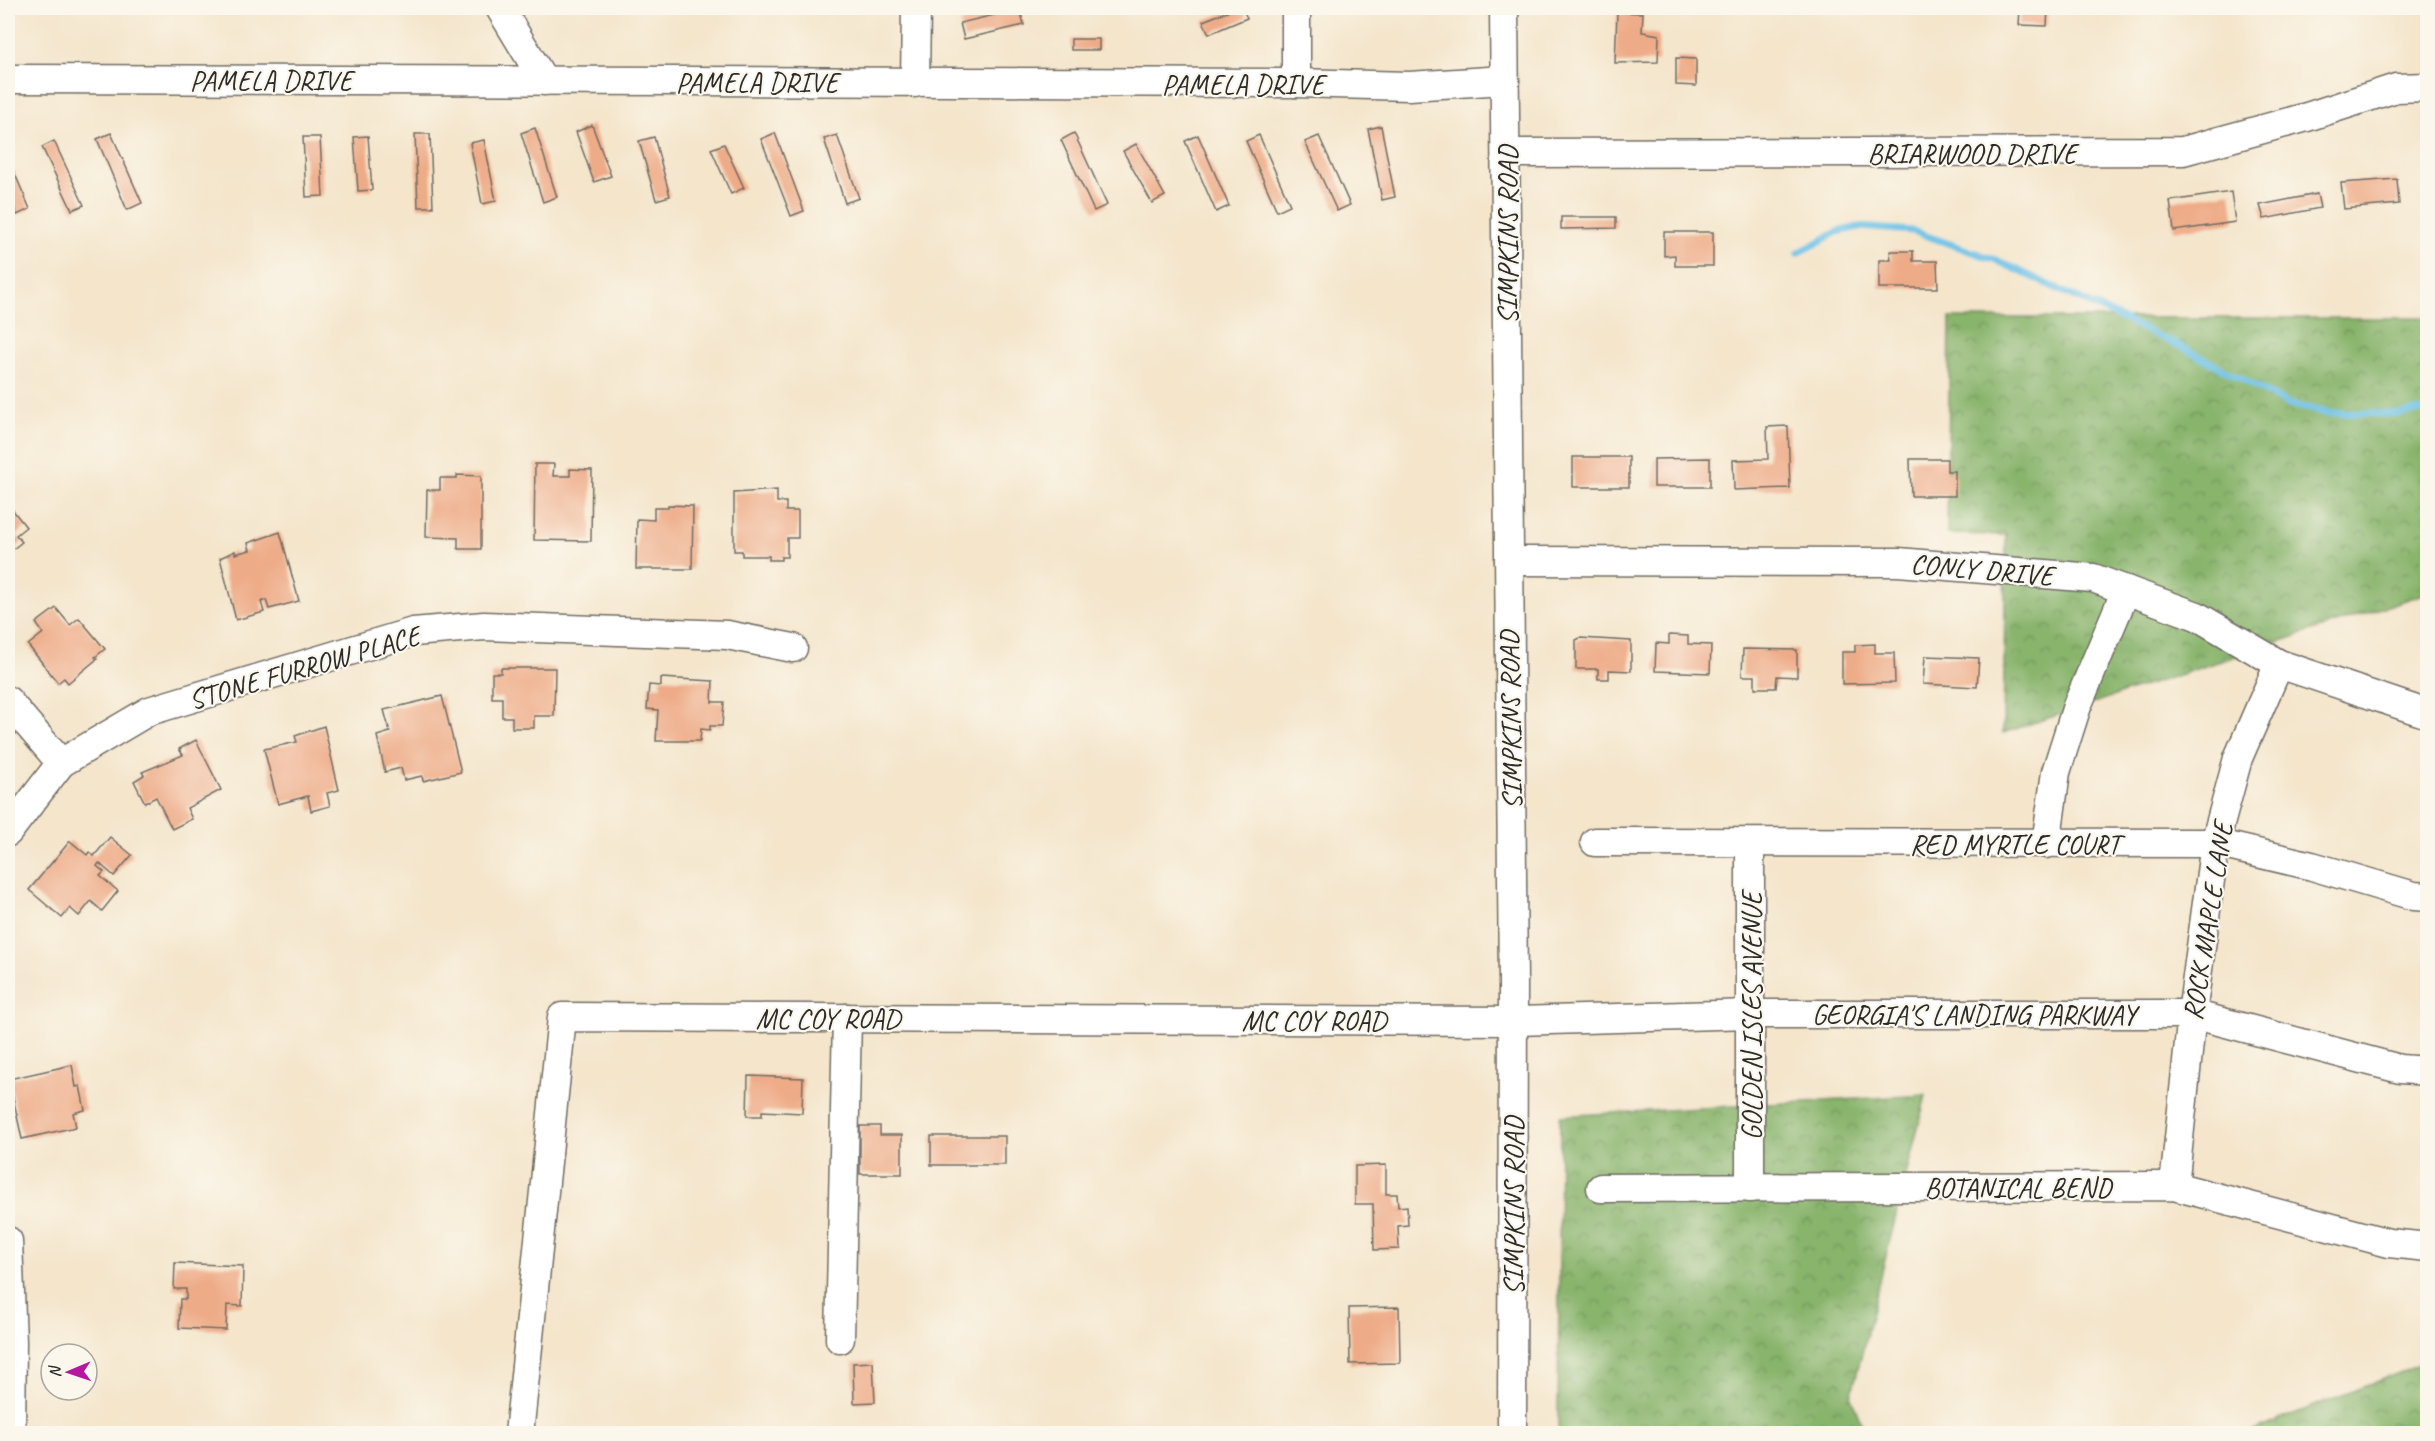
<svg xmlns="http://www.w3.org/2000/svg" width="2435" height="1441" viewBox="0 0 2435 1441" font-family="Caveat,sans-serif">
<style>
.forest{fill:url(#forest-crowns);stroke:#5a704c;stroke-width:1.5}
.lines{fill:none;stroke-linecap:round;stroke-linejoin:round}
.stream{stroke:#69c0e6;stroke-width:7}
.building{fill:#eeab87}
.minor-casing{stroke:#716c63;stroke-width:31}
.minor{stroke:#fff;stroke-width:28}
.labels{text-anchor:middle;stroke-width:4.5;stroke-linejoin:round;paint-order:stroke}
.street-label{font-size:28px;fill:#2b2b2b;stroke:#fbf7ec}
</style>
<defs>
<pattern id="forest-crowns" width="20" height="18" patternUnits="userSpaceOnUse" patternTransform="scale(1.5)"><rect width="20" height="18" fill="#88b46c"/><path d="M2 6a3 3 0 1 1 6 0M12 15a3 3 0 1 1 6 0" fill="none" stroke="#6f9359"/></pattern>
</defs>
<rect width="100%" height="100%" fill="#fbf7ec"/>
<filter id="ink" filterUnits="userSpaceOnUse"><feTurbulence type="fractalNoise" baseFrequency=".0167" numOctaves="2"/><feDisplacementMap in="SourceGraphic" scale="12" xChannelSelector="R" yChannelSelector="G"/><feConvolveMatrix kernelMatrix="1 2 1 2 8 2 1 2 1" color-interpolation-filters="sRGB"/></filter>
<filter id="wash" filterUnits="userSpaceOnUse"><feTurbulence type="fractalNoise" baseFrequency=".008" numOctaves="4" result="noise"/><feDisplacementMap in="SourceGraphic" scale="24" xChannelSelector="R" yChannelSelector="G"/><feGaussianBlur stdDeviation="1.35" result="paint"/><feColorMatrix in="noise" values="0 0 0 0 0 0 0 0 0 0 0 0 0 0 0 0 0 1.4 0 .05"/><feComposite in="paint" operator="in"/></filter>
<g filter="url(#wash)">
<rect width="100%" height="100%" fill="#f4e5cb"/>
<!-- forest -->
<g class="forest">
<polygon points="1950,318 2427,318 2427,593 2003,733 2006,535 1947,534"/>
<polygon points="1926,1095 1851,1397 1865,1433 1558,1434 1560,1116"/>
<polygon points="2427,1362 2427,1433 2250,1433 2281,1419"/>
</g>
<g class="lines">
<!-- stream -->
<polyline class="stream" points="1798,253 1837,232 1859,227 1913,231 1996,260 2188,350 2288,404 2328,413 2398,414 2428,409"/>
</g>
<g id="blocks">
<!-- building -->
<g class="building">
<polygon points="1236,8 1242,8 1247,18 1209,34 1203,21"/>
<polygon points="2020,8 2048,8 2047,26 2019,25"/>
<polygon points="1020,9 1024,25 964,39 960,23"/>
<polygon points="1617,12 1643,13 1642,32 1659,35 1658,62 1615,63"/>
<rect x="1071" y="39" width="28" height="11"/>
<polygon points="1676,58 1696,59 1696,86 1676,85"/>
<polygon points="592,125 611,176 594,182 576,132"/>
<polygon points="1381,126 1395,197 1382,200 1368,129"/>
<polygon points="535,128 557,197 543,202 521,133"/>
<polygon points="111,133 142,203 127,210 97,139"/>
<polygon points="775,133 804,211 791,216 761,139"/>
<polygon points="1074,133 1107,205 1094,211 1061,140"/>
<polygon points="415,134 430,134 433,207 418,207"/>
<polygon points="837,135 859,198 845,203 824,139"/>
<polygon points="1198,135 1229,206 1216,212 1185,141"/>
<polygon points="1259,135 1290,205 1277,211 1246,141"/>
<polygon points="368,136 372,190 358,191 354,137"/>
<polygon points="1319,136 1350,205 1337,211 1305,142"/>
<polygon points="303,137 320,137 323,196 306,197"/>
<polygon points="654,137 670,196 656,200 639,141"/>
<polygon points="484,140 496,201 482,204 470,143"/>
<polygon points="54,141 84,205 72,210 42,147"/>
<polygon points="724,144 744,188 731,194 711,149"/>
<polygon points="1136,144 1165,196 1152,203 1123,151"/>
<polygon points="8,158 30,209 17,215 8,193"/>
<polygon points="2397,179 2399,204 2344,209 2341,183"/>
<polygon points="2231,192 2235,222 2174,231 2170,201"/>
<polygon points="2317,194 2320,208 2264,219 2260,205"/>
<polygon points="1561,217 1616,217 1616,228 1561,229"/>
<polygon points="1664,232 1713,232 1713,266 1675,266 1675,255 1664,256"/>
<polygon points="1890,251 1913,251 1913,261 1937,261 1938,288 1879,288 1879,260 1891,260"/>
<polygon points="1788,426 1790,488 1734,490 1733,460 1768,459 1767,427"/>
<rect x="1573" y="457" width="56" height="30"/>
<polygon points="1710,458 1710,487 1654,487 1654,459"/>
<polygon points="1910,459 1947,459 1947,471 1955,471 1955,496 1911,496"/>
<polygon points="535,464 554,464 553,476 570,476 570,469 592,470 591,541 534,540"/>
<polygon points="457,475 481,476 481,549 458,549 458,538 426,537 427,490 440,490 440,478 457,478"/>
<polygon points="777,490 777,502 786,502 786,511 798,511 798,538 787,538 787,557 781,557 781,560 769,560 769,556 742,556 742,551 734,551 734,493"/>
<polygon points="8,504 26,527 16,535 22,542 8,553"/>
<polygon points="668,505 693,506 692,569 636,569 637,519 654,520 654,508 668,508"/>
<polygon points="280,532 299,601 269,609 266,600 261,602 264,612 236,620 220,558 235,551 235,554 250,550 248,543"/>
<polygon points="56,608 70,625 79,618 105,649 95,657 97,659 68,683 64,678 58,683 28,645 43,633 36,623"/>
<polygon points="1669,635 1688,636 1688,644 1711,645 1710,673 1655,671 1656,643 1669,644"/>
<polygon points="1580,638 1631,641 1631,671 1609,670 1609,679 1598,679 1598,669 1576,669 1576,640"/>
<polygon points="1875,644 1875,653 1894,653 1895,683 1842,684 1842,652 1855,652 1855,645"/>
<polygon points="1743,649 1797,650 1797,677 1777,676 1776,688 1755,688 1755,676 1742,676"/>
<polygon points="1925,656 1979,658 1977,687 1923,684"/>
<polygon points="501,668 555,668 554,716 534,716 534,728 512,728 512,717 502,717 502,698 492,698 492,673 501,673"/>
<polygon points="661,678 713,681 712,702 724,702 722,726 710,726 710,730 701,729 700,741 656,741 658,710 647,709 649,685 661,686"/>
<polygon points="442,696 461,772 423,781 422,776 404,780 401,768 385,772 377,736 390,732 384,710"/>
<polygon points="324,726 339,790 327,793 330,806 311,811 308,796 278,804 264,749 297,742 295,736"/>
<polygon points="196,740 221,790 187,808 192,819 172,829 156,797 145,803 134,781 144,775 142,772 183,755 179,749"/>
<polygon points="110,837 132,855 114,876 99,863 97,866 104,872 100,876 118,891 102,911 91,901 79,916 70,908 62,918 29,890 70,841 87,855 89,852 94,856"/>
<polygon points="72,1065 76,1087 80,1086 85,1110 73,1113 76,1127 22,1139 9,1079"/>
<polygon points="748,1076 803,1078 802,1113 762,1111 762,1116 747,1116"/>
<polygon points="860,1126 880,1126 880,1135 902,1135 902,1174 860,1174"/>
<rect x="931" y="1136" width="74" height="29"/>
<polygon points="1386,1165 1386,1194 1397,1194 1398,1207 1407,1206 1408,1225 1398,1226 1399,1249 1374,1250 1373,1204 1355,1204 1355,1166"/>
<polygon points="175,1263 243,1266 242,1306 227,1305 226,1330 179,1328 180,1299 186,1299 186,1289 174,1289"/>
<polygon points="1399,1307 1400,1363 1350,1364 1349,1308"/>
<polygon points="873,1362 875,1402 854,1403 853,1363"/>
</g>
</g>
</g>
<g filter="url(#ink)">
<use href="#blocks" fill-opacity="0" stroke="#716c63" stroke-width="1.5"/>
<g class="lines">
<!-- minor casing -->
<g class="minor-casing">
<g id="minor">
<polyline points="500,8 544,81"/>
<polyline points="1504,8 1513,984 1512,1434"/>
<polyline points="8,79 1296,83 1409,86 1505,80"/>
<polyline points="915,83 916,8"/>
<polyline points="1296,83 1296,8"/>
<polyline points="1506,153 2183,151 2307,117 2396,88 2428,87"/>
<polyline points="1509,561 1898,562 2093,578 2197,616 2279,664 2428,714"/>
<polyline points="8,701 61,763"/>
<polyline points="8,832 61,763 149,711 413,632 484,626 727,635 793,648"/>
<polyline points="1595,842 2215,843 2312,866 2414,896 2428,897"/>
<polyline points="2046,844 2056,772 2077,706 2126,590"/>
<polyline points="2174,1186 2192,1014 2215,843 2238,758 2279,664"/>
<polyline points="1601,1188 2174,1186 2389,1243 2428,1247"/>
<polyline points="1750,1188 1750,844"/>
<polyline points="8,1241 12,1342 11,1434"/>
<polyline points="840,1339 847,1018"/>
<polyline points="519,1434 562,1017 1513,1021 1751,1014 2192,1014 2400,1069 2428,1071"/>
</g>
</g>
<!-- minor -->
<use href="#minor" class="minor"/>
</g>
</g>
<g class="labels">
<!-- street labels -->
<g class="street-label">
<text x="271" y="90">PAMELA DRIVE</text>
<text x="757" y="92">PAMELA DRIVE</text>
<text x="1243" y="94">PAMELA DRIVE</text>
<text x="1972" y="163">BRIARWOOD DRIVE</text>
<text transform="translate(1507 235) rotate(-90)" y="10">SIMPKINS ROAD</text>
<text transform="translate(1982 569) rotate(5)" y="10">CONLY DRIVE</text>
<text transform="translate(304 667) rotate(-16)" y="10">STONE FURROW PLACE</text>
<text transform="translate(1510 720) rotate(-91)" y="10">SIMPKINS ROAD</text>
<text x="2015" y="854">RED MYRTLE COURT</text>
<text transform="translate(2207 921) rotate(-81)" y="10">ROCK MAPLE LANE</text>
<text x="1974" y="1024">GEORGIA'S LANDING PARKWAY</text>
<text transform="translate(1751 1016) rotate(-90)" y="10">GOLDEN ISLES AVENUE</text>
<text x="828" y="1028">MC COY ROAD</text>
<text x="1314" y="1030">MC COY ROAD</text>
<text x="2018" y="1197">BOTANICAL BEND</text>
<text transform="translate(1513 1206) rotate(-90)" y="10">SIMPKINS ROAD</text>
</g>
</g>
<!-- margin -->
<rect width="2435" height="1441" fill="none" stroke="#fbf7ec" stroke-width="30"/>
<!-- north arrow -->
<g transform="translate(69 1372) rotate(268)"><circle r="28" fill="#fbf7ec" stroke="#a8a59f" stroke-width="1.5"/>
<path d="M0-4.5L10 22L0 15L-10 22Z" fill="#b5179e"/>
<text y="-9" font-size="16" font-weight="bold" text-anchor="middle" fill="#2b2b2b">N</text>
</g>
</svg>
